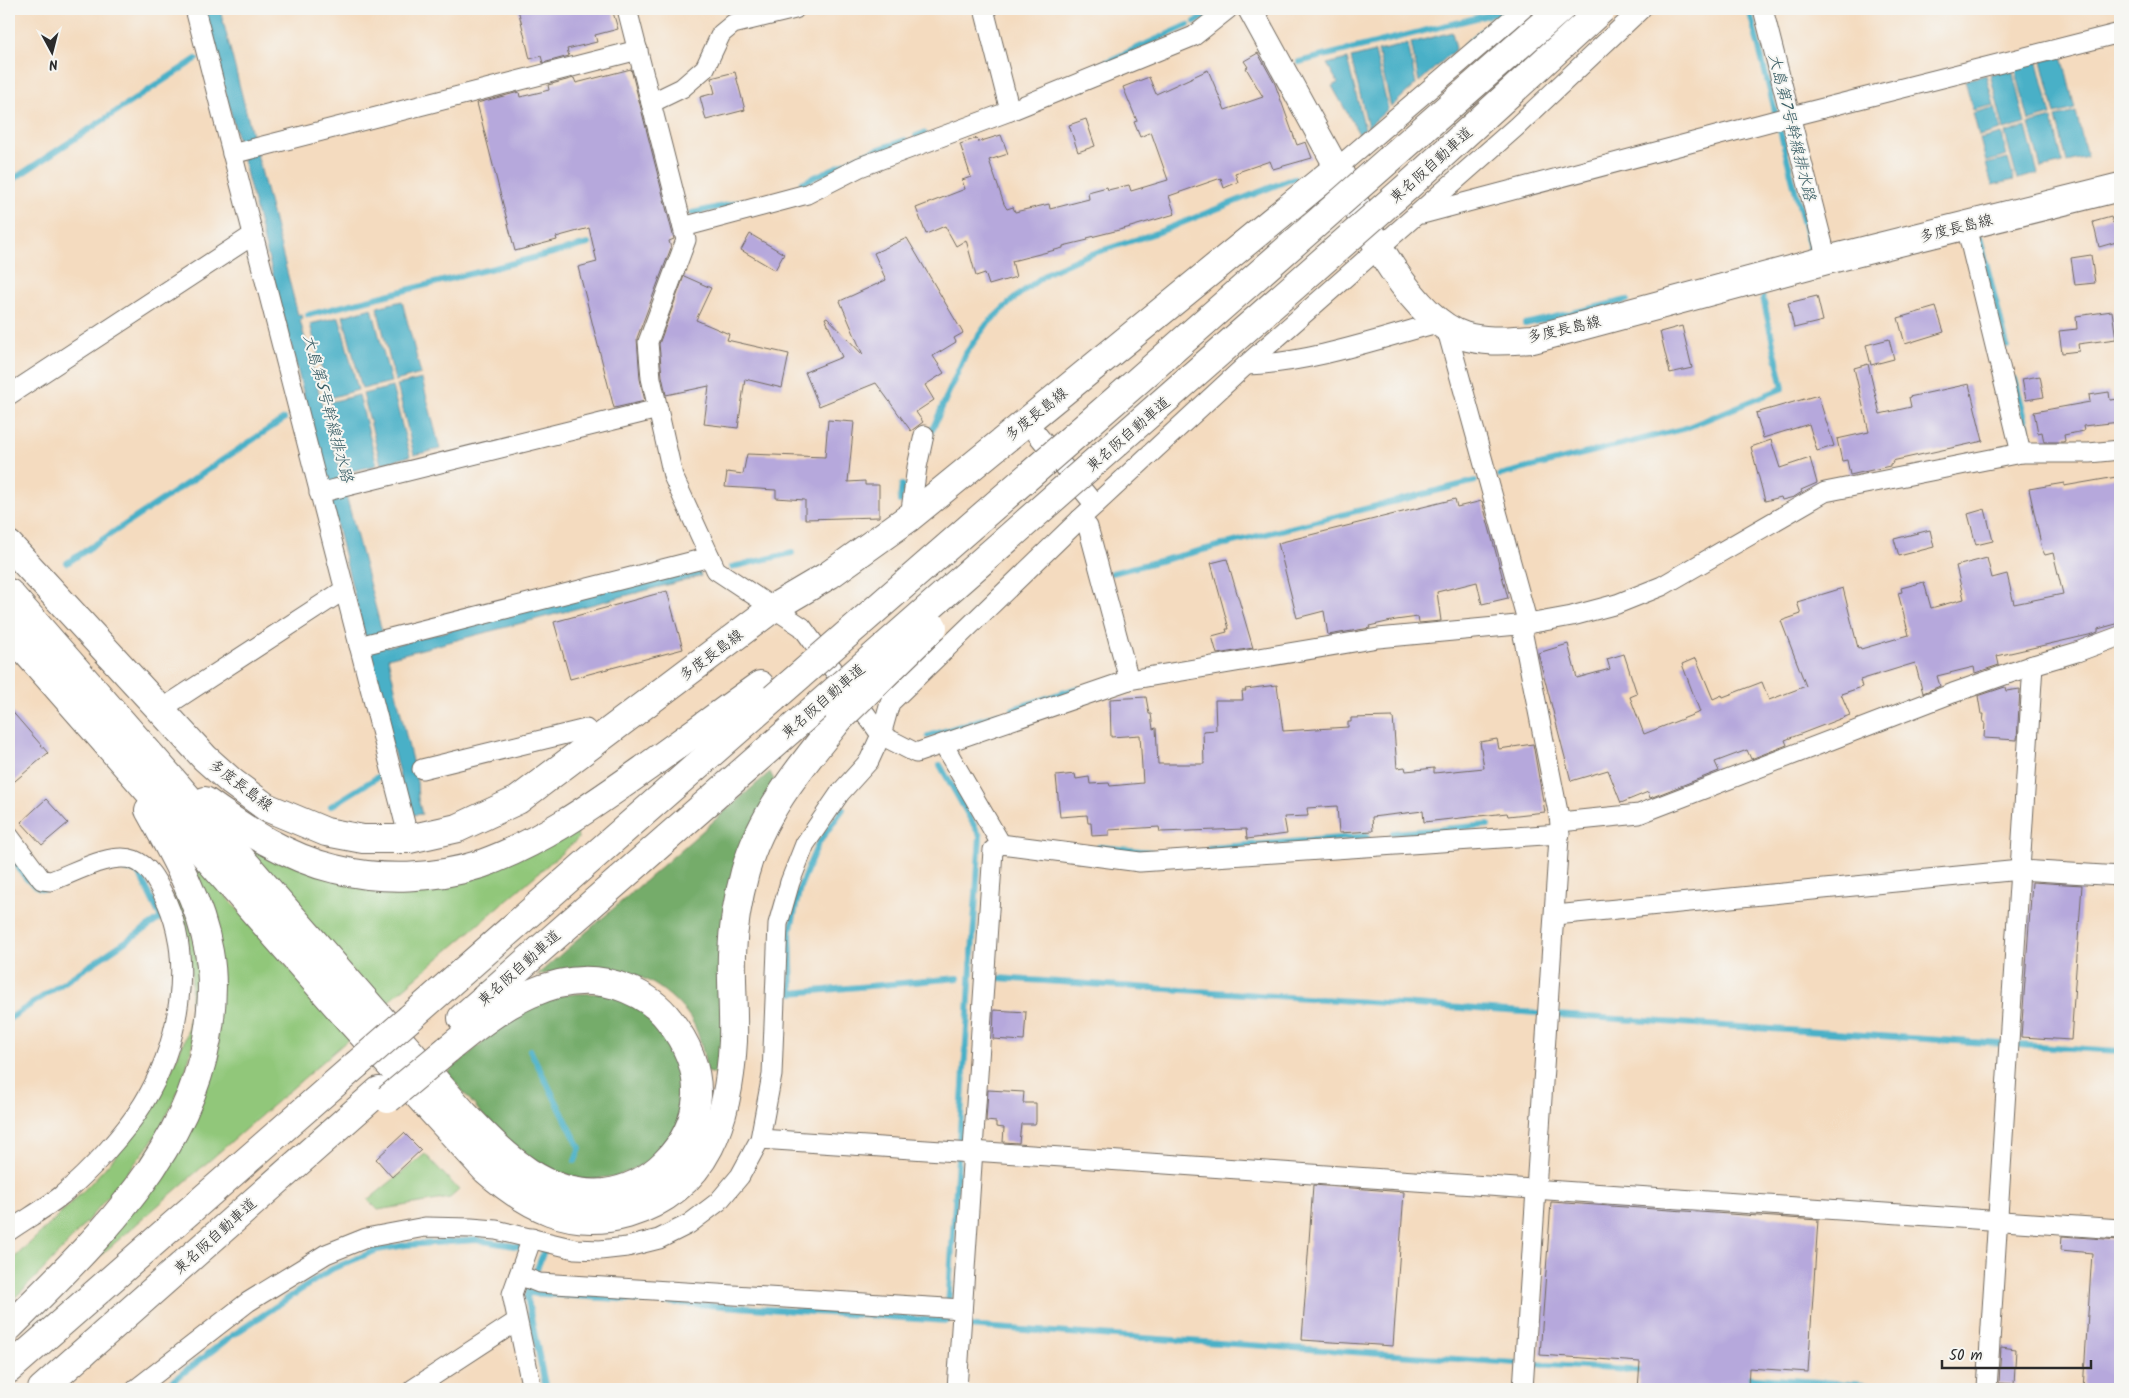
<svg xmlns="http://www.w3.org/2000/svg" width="2129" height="1398" viewBox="0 0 2129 1398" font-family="Kalam,'Klee One',sans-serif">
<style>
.green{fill:#91c77a;stroke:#5e7952}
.forest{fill:#74ac6a;stroke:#506c4a}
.water{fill:#48b0c7;stroke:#3a6e79}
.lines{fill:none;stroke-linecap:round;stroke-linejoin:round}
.stream{stroke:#48b0c7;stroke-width:6}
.building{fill:#b6a8dc}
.minor-casing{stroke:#71695f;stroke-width:21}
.tertiary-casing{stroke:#71695f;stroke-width:26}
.secondary-casing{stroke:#71695f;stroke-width:30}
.motorway-casing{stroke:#71695f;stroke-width:30}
.minor{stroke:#fff;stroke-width:19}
.tertiary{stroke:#fff;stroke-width:24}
.secondary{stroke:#fff;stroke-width:28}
.motorway{stroke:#fff;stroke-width:28}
.motorway-bridge-casing{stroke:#71695f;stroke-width:30;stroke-linecap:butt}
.motorway-bridge{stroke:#fff;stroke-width:28}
.labels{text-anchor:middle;stroke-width:4;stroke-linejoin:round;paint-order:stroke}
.street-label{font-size:15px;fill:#2b2b2b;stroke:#f6f6f2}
.water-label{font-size:16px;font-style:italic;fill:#355a62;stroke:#f6f6f2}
</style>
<rect width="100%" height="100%" fill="#f6f6f2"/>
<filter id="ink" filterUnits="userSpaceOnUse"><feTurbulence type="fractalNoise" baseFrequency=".02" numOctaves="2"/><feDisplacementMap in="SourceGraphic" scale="10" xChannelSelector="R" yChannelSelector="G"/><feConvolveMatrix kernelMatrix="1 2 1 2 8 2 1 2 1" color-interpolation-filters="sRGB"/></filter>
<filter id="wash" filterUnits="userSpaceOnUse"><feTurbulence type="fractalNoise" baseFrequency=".0096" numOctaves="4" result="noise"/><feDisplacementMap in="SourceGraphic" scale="20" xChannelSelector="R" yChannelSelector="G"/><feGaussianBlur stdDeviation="1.12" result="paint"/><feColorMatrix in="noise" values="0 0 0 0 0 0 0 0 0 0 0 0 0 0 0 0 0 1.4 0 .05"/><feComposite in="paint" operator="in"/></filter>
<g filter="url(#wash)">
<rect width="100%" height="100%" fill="#f4dbbf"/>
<!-- green -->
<g class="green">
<polygon points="577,830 578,839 383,1006 245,848 248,843 365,885"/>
<polygon points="184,848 350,1038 45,1304 219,1046"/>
<path d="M179,893c32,80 24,157 -18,233 -13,24 -35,47 -52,69 -31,38 -64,75 -100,108v-40c63,-61 136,-123 168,-206 4,-9 9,-19 11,-29 5,-29 5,-73 -3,-102 -3,-10 -8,-21 -12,-32z"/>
<polygon points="425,1154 459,1190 450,1198 378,1210 368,1200"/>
</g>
<!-- forest -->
<g class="forest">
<path d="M770,772l5,10 -55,293 -13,-3c-4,-20 -8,-45 -21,-60 -42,-49 -92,-51 -150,-36z"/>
<path d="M604,993l32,10 37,36 13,53 -3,23 -14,26 -19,20 -32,15 -35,4 -21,-7 -26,-11 -33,-23 -56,-66c30,-25 78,-72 118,-78 13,-2 27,-1 39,-2z"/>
</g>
<!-- water -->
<g class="water">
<polygon points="204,9 220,9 298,315 302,315 303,318 300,320 386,647 698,566 701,576 388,658 417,782 418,799 422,814 412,815 402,785 306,403"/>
<polygon points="1452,32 1456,49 1419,82 1411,43"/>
<polygon points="1408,44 1416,84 1391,107 1378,51"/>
<polygon points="1375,52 1388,109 1368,127 1351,58"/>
<polygon points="2062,56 2075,109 2055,114 2042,61"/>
<polygon points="1347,59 1365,129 1359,134 1332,86 1338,83 1327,64"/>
<polygon points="2038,62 2051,115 2029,121 2015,68"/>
<polygon points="2012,69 2025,124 2004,130 1990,74"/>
<polygon points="1986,75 1994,105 1973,110 1965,80"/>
<polygon points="1995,107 2001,130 1979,136 1973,113"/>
<polygon points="2076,112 2087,157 2067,162 2056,117"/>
<polygon points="2052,118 2063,163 2041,168 2029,124"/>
<polygon points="2026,127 2038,174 2017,179 2005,133"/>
<polygon points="2002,134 2007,156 1986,162 1980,139"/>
<polygon points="2008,159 2014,180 1992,185 1986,164"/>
<polygon points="402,301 421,374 395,381 377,307"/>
<polygon points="372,308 391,382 362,389 343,316"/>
<polygon points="339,317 358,390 329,398 310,324"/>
<polygon points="422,379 440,449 414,455 397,385"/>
<polygon points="392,387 410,456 381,464 363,394"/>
<polygon points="359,395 377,465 348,472 330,402"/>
</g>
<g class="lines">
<!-- stream -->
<g class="stream">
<polyline points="1749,9 1811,252 1806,254"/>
<polyline points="1195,22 1206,16"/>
<polyline points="1466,45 1508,9"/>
<polyline points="1299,62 1504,11"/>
<polyline points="1102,64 1188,25"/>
<polyline points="916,136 924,133"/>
<polyline points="9,182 196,59"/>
<polyline points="802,183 865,154 905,140"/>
<polyline points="692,213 745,201"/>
<polyline points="1980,238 2007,346"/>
<polyline points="308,315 588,244"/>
<polyline points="1525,324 1627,300"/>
<polyline points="2015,379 2028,430"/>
<polyline points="929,437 966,353 987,324 1016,297 1047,273 1082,257 1159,232 1294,178"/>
<polyline points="1500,475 1686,428 1783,388 1763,298"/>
<polyline points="900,501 902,485"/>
<polyline points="67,563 284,419"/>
<polyline points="732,567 792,553"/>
<polyline points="1112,573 1475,481"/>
<polyline points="1013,709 1077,688"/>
<polyline points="928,736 998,714"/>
<polyline points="331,806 381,775"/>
<polyline points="843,809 818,844 800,887 790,933 792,993 958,978"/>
<polyline points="1393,833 1488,825"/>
<polyline points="1099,847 1151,852"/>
<polyline points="1209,848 1367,836"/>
<path d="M9,853c10,14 18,34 36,36"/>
<polyline points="998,978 1538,1013"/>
<polyline points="1556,1015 2002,1044"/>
<polyline points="9,1019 161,918 142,879 136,871 114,867"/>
<polyline points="2019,1045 2120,1051"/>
<polyline points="530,1050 580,1148 575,1161"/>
<polyline points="533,1279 544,1251"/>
<polyline points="529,1290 527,1297 546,1389"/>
<polyline points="528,1293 947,1321 980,836 940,765"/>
<polyline points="966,1326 1516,1363"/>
<polyline points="233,1335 332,1269 377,1250 406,1245 476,1240 521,1247"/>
<polyline points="1533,1364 1646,1371"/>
<polyline points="1741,1377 1929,1389"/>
<polyline points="162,1389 229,1338"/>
</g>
</g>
<g id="blocks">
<!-- building -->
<g class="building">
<polygon points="518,9 612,9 618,29 595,35 597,42 567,49 569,56 543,63 541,56 530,59"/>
<polygon points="1258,53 1275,84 1297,145 1306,142 1312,158 1273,169 1270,161 1235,173 1238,182 1224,188 1221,178 1169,196 1175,214 1127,228 1087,238 1088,240 1063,246 1063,248 1012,261 1016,277 989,285 985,273 976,276 966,240 956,246 945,226 926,234 916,208 965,189 962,180 971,177 960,144 977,138 978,142 1001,135 1008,154 989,160 1004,204 1007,209 1013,207 1015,212 1049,204 1050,209 1089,199 1088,192 1107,187 1108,190 1129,185 1131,191 1168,180 1151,132 1140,137 1134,122 1137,121 1123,87 1149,77 1156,94 1208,70 1225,110 1263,97 1246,68 1248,67 1244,61"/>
<polygon points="631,69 674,239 669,241 671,248 637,338 640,379 645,401 614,408 578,267 597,262 589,228 556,237 557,240 515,251 477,103 519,92 520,97 549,90 548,85 574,78 576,83"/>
<polygon points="735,72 745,110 706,120 700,97 715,93 711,78"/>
<polygon points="1086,119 1095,146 1078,152 1069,125"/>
<polygon points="2111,217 2113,223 2120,221 2120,241 2099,247 2093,222"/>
<polygon points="750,234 784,254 775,270 741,250"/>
<polygon points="907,238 963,333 954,338 956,342 933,356 944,373 925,385 934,400 916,412 923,422 911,431 876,383 819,406 805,372 842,357 825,318 827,317 863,355 840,301 886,280 874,253"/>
<polygon points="2091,255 2095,283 2075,285 2071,258"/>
<polygon points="684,276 711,288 696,320 729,334 727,340 789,354 782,388 745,379 738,428 704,424 709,386 666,395 662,376 659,344"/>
<polygon points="1817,296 1823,321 1794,328 1788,303"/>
<polygon points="1936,307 1944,332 1905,344 1898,318"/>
<polygon points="2112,311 2116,339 2078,344 2079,351 2062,353 2059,331 2077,329 2076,316"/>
<polygon points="1682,326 1692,368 1670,373 1660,332"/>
<polygon points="1889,339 1894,359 1871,365 1866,345"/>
<polygon points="1868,364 1880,414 1911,407 1909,397 1969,384 1983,441 1892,461 1893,463 1890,464 1890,466 1850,475 1847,460 1842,461 1837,439 1869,432 1854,368"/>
<polygon points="2040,376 2044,397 2026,400 2022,379"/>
<polygon points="2109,392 2110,400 2120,399 2120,422 2083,426 2084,431 2064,435 2065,441 2063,442 2044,442 2042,432 2038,433 2034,412 2090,402 2089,395"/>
<polygon points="1818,395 1834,446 1817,451 1809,424 1763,438 1756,413"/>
<polygon points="828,420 854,422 848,482 865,481 865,485 879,485 879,517 805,519 805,500 776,498 776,490 725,487 727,472 743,474 747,454 825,457"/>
<polygon points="1771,440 1780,468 1810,458 1817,483 1801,490 1802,492 1794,497 1782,500 1781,497 1765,501 1751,447"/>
<polygon points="2116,477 2120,501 2120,623 2098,629 2098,632 2093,634 1997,656 1999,665 1975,673 1974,667 1937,676 1940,686 1923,693 1915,663 1860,680 1862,687 1841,694 1850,715 1785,740 1787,745 1751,759 1747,750 1715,762 1719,771 1650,798 1648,792 1621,803 1608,770 1571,781 1538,653 1568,644 1577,678 1610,669 1607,659 1624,654 1637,694 1630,697 1644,734 1700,712 1682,664 1696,658 1713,699 1722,695 1723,697 1762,682 1769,700 1806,686 1781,621 1801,614 1797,602 1843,588 1858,648 1860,647 1861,649 1909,635 1898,593 1902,592 1901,588 1924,582 1931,608 1964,599 1956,566 1987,558 1992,578 2007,574 2014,604 2063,594 2053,553 2045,555 2042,549 2029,489 2064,483 2064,486"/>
<polygon points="1455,499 1457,507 1482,501 1508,598 1482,604 1477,582 1437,592 1441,621 1419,623 1418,617 1396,620 1369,626 1370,628 1328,635 1324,611 1297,618 1278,543"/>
<polygon points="1985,509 1993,541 1976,545 1968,514"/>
<polygon points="1930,530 1934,547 1899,556 1894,539"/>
<polygon points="1227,559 1253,648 1217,654 1212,636 1227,632 1226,629 1229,629 1211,563"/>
<polygon points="667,591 683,649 570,679 554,622"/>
<polygon points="1277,685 1283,731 1348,727 1348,722 1351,722 1351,718 1393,717 1397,768 1405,767 1406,771 1434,768 1434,773 1484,768 1480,742 1497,739 1499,749 1533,744 1545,812 1508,816 1507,813 1424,822 1423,811 1372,817 1373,831 1339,833 1337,806 1307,808 1308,816 1284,817 1287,834 1247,839 1246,829 1160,832 1159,827 1109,830 1109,835 1092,836 1091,823 1088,823 1087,815 1060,817 1056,776 1075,774 1076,779 1089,777 1090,784 1109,783 1110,786 1143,783 1140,735 1111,737 1110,699 1146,697 1149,714 1151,714 1153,729 1156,728 1158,764 1204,764 1203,731 1216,730 1215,700 1243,700 1242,691 1246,691 1245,689"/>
<polygon points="2005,687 2006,691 2020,689 2017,740 1984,738 1985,722 1983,722 1984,714 1981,714 1978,696"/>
<polygon points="9,708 48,753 9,786"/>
<polygon points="46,799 68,823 42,845 21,822"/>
<polygon points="2032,882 2082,885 2071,1040 2021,1037"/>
<polygon points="994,1010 1026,1012 1024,1041 993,1039"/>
<polygon points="988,1090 1024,1092 1023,1103 1036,1103 1036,1122 1035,1124 1021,1124 1019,1143 1003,1142 1004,1128 996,1127 996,1122 986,1121"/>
<polygon points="404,1133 421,1150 392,1177 376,1159"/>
<polygon points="1313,1185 1404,1192 1393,1346 1302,1340"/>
<polygon points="1551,1202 1818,1220 1808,1372 1749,1368 1748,1389 1638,1389 1640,1362 1540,1355"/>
<polygon points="2062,1236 2120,1240 2120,1389 2083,1389 2092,1253 2061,1250"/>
<polygon points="2001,1347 2016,1349 2014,1384 1999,1383"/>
</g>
</g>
</g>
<g filter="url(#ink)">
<use href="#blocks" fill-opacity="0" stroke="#71695f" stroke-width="1"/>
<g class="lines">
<!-- minor casing -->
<g class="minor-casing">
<g id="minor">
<polyline points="195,9 409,839"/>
<polyline points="627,9 686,240 648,342 651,378 673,476 716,570 802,627 881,735 916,753 1129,680 1378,638 1528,624 1572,616 1617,604 1662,586 1825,492 2021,453 2089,453 2120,450"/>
<polyline points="984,9 1010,111"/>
<polyline points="1763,9 1827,260"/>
<polyline points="651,103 682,88 705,68 721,34 733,24 795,9"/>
<polyline points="232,154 638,50"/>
<polyline points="1337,168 1523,9"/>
<polyline points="1422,214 1784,118 2120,33"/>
<polyline points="1966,226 2021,453"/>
<polyline points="683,227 807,194 860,167 1010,111 1194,36 1228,9"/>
<polyline points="1446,327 1528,624"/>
<path d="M1246,365c64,-2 132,-26 194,-43"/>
<polyline points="9,395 253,235"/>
<polyline points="1027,422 1095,505"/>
<polyline points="319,493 658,409"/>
<polyline points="910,517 917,467 924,435"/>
<polyline points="1080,519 1088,527 1129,680"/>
<polyline points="1521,625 1560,822 1523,1389"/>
<polyline points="359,646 710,557"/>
<polyline points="160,710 344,590"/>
<polyline points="943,744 1001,844 1140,862 1560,834"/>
<polyline points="422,769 586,729 597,741"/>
<polyline points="1560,822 1639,814 1953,693 2033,665 2077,652 2120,636"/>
<path d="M9,836l33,44 9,1c21,-7 60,-30 83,-21 15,6 22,20 29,34 33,64 16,151 -20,210 -19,31 -54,68 -81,91 -16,13 -36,24 -53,36"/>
<polyline points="1555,915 2020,870 2120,876"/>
<polyline points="760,1139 972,1153"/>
<polyline points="972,1151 2120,1229"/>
<polyline points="519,1275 539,1283 962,1309"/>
<polyline points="136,1389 248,1302 326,1254 366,1238 425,1227 471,1228 496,1230 575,1249 600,1250 627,1247 659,1239 689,1224 718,1202 740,1176 760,1139 772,1075 778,924 790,882 805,844 840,793 869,761 881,735 890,703 1080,519 1246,365 1516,127 1641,9"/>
<polyline points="413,1389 517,1321"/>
<polyline points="532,1389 512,1294 532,1238"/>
<polyline points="957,1389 993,850 1001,844"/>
<polyline points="1987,1389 2033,665"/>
</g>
</g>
<!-- tertiary casing -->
<g class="tertiary-casing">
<polyline id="tertiary" points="1250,9 1337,168"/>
</g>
<!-- secondary casing -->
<g class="secondary-casing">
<path id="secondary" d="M9,545l196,213 27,24 34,25 60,25 37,7h46l49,-11 60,-28 255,-192 56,-33 81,-58 427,-349c25,50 72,150 127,168 23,7 46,4 69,3l294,-79 293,-73"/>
</g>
<!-- motorway casing -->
<g class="motorway-casing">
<g id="motorway">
<path d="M9,593l456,522c39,40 79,83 140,78 23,-3 44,-14 60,-30 18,-18 30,-41 32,-67 1,-29 -10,-53 -28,-76 -11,-15 -25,-24 -42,-31 -68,-28 -130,20 -180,61"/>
<path d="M9,632l343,391 134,147c41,36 85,60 141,44 82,-25 102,-96 106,-173 1,-29 -2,-58 -1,-87 1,-28 6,-56 13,-82 16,-59 57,-107 95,-154"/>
<path d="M205,801c39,28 82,57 130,68 47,12 100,10 146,-5 60,-21 114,-60 166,-97 38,-28 76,-55 113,-82"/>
<polyline points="410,1018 774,698"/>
<polyline points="462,1018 797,724"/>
<path d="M9,1327c82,-82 176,-168 198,-288 5,-28 7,-59 2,-87 -9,-51 -35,-97 -60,-142"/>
<polyline points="9,1369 356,1065"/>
<polyline points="42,1389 379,1091"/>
</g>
</g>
<!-- minor -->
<use href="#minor" class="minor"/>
<!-- tertiary -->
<use href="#tertiary" class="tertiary"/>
<!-- secondary -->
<use href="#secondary" class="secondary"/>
<!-- motorway -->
<use href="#motorway" class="motorway"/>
<!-- motorway-bridge casing -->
<g class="motorway-bridge-casing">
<g id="motorway-bridge">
<polyline points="774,698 1133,385 1560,9"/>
<polyline points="840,718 933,627"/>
<polyline points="797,724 1407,187 1602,9"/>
<polyline points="356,1065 410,1018"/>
<polyline points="388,1099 447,1050"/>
</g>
</g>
<!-- motorway-bridge -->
<use href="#motorway-bridge" class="motorway-bridge"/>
</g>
</g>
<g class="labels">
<!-- street labels -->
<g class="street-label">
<text transform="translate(1431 165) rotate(-42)" y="5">東名阪自動車道</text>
<text transform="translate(1956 228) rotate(-14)" y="5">多度長島線</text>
<text transform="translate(1564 329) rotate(-13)" y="5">多度長島線</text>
<text transform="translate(1036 414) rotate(-39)" y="5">多度長島線</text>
<text transform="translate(1128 434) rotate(-41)" y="5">東名阪自動車道</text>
<text transform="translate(711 655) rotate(-37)" y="5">多度長島線</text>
<text transform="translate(823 701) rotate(-41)" y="5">東名阪自動車道</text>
<text transform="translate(241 785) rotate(37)" y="5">多度長島線</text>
<text transform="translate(519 968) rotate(-42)" y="5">東名阪自動車道</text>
<text transform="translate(215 1236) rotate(-42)" y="5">東名阪自動車道</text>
</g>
<!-- water labels -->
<g class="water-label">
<text transform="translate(1793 127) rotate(76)" y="6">大島第7号幹線排水路</text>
<text transform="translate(329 408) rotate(75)" y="6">大島第5号幹線排水路</text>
</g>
</g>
<!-- margin -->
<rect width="2129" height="1398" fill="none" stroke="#f6f6f2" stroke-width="30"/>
<!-- north arrow -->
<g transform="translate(52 52) rotate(173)" stroke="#f6f6f2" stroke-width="4" paint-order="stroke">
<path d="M0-4L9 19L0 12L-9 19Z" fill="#2b2b2b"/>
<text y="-8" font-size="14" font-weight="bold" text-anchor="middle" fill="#2b2b2b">N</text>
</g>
<!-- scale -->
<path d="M1942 1360v8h149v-8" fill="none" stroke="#2b2b2b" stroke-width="2.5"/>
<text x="1949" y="1360" font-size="15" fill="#2b2b2b" stroke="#f6f6f2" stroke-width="4" paint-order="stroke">50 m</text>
</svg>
